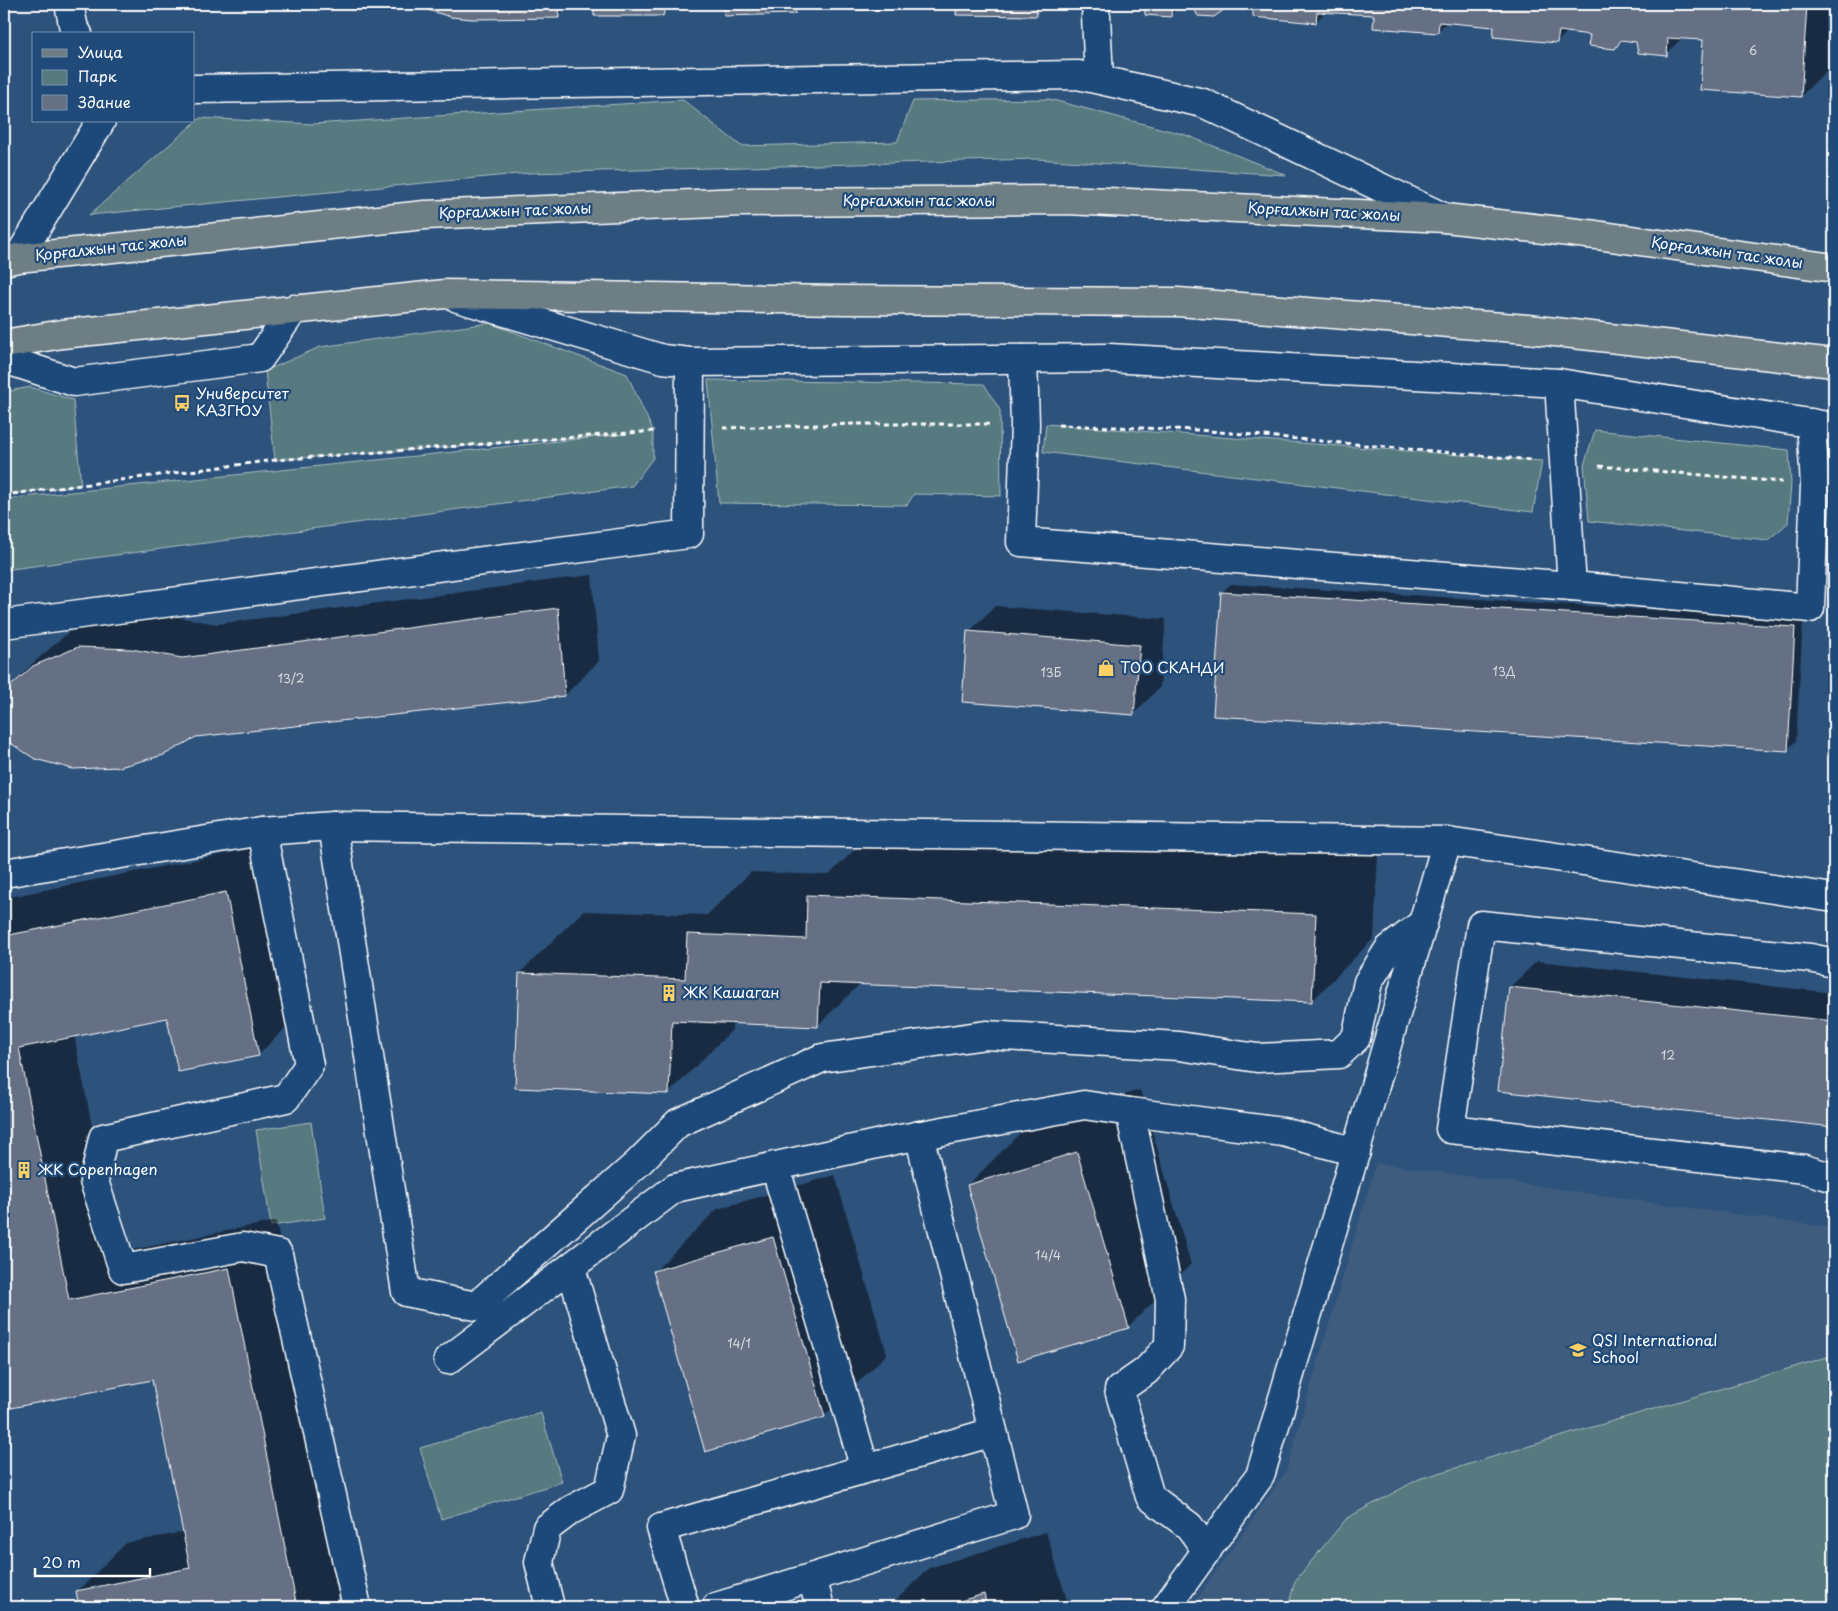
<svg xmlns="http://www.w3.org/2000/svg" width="1838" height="1611" viewBox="0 0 1838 1611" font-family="'Playpen Sans',sans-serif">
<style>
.built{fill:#3e5b7e}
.green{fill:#577a7f;stroke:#abbcbf}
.shadow{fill:#0007}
.building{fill:#657084;stroke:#fff}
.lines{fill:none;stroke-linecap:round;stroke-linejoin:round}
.minor-casing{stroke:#fff;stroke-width:31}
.major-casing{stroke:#fff;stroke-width:31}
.path{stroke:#fff;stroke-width:3;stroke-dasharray:5 4;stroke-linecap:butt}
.minor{stroke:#1f4a7a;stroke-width:28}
.major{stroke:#6d7e84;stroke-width:28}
.labels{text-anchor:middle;stroke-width:4.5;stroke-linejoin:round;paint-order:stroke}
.number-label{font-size:12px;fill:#d8dbe0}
.street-label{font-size:15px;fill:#fff;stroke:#1f4a7a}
.poi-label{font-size:15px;fill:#fff;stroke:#1f4a7a;text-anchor:start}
</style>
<rect width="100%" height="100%" fill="#2d527c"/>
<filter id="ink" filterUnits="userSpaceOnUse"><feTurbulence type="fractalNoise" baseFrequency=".02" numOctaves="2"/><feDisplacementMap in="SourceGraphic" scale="10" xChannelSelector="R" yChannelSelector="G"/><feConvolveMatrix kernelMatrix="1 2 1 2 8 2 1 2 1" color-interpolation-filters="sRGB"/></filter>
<g filter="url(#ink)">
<!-- built -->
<polygon class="built" points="1376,1163 1834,1228 1834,1607 1191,1607 1286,1471"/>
<!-- green -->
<g class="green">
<polygon points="1049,99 1186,135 1286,175 1036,159 529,173 89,215 200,118 313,124 683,100 741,146 897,142 913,101"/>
<polygon points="489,323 627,374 653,431 653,458 632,486 4,570 4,499 626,434 275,460 265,371 320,347"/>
<polygon points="708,380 984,384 1000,410 1001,496 914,494 907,505 719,503"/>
<polygon points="30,387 73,400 81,485 4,495 4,392"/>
<polygon points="1046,424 1542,461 1533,512 1043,452"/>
<polygon points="1595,430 1789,450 1791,483 1788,523 1768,540 1589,521 1584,465"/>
<polygon points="311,1122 325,1218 271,1226 256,1130"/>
<polygon points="1834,1355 1834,1607 1288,1607 1295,1581 1347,1518 1419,1479"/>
<polygon points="541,1413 562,1482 441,1519 420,1448"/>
</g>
<!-- shadow -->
<g class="shadow">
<polygon points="411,4 674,4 663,14 595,15 595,4 570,4 558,16 451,15"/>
<polygon points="724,4 803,4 795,12 725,15"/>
<polygon points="855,4 929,4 925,7 855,9"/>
<polygon points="958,4 1047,4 1036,14 958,14"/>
<polygon points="1146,4 1182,4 1170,16 1146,14"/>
<polygon points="1246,4 1834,4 1834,63 1801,96 1705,39 1683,37 1666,54 1637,41 1623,39 1614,48 1591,34 1568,31 1557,42 1495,25 1447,22 1437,32 1375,14 1326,11 1316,22 1254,4"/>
<polygon points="592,575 599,661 565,695 195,735 35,758 4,738 4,693 32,664 69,632 113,613 166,615 217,624"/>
<polygon points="1231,584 1803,619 1796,741 1787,750 1222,592"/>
<polygon points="995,606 1166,619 1160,687 1134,714 969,632"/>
<polygon points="871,833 1378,852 1374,938 1312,1001 860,984 817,1026 732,1022 732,1030 669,1093 520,973 583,911 707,915 751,872 829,875"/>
<polygon points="274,844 307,1007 258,1055 168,1017 74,1035 117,1253 276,1221 350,1586 329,1607 81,1607 77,1592 126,1543 184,1532 153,1379 12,1406 4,1363 4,898"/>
<polygon points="1537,961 1834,993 1834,1126 1499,1090 1510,987"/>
<polygon points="1140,1090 1191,1264 1128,1327 968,1185 1031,1122"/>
<polygon points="835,1175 887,1354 824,1416 654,1272 717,1209"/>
<polygon points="1046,1532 1069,1607 889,1607 929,1568"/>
</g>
<!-- building -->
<g class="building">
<polygon points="408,4 666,4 663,16 594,16 594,5 558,6 559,18 472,19 451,17"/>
<polygon points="723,4 795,4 795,14 724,16"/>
<polygon points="853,4 927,4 926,8 854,10"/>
<polygon points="957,4 1036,4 1037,16 956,15"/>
<polygon points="1145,4 1172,4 1171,17 1145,15"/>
<polygon points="1191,4 1807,4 1801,97 1700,90 1703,40 1668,38 1667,56 1638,53 1636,42 1621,40 1615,49 1588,46 1590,35 1559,31 1557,43 1493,37 1494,27 1439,22 1438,33 1373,28 1374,15 1317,12 1316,23 1253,17 1253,5 1232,4 1214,17 1198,16"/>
<polygon points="1221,592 1795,627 1788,751 1213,716"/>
<polygon points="558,608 565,696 196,737 164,755 119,767 73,769 35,759 4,739 4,692 33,666 78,647 131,649 182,658"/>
<polygon points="967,631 1140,645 1134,715 962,702"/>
<polygon points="226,892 259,1056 178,1072 167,1018 19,1048 69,1300 229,1268 297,1607 79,1607 76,1591 190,1568 152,1380 11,1408 4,1370 4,936"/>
<polygon points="807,895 1316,914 1312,1002 820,983 818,1027 672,1021 669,1094 515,1088 519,973 685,979 687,934 806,939"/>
<polygon points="1509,987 1834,1021 1834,1127 1498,1091"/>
<polygon points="1077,1152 1129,1328 1018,1361 967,1185"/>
<polygon points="773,1237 825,1417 705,1452 653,1271"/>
<polygon points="984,1594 987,1607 940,1607"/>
</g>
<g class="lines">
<!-- minor casing -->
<g class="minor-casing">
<g id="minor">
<polyline points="69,4 74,29 78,34"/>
<polyline points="1096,16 1099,79"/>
<polyline points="194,89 1078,75 1203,103 1445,218"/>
<polyline points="18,258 101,121"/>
<polyline points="458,298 663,359 690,362 1109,358 1559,383 1834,427"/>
<polyline points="4,359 74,382 260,358 294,309"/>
<polyline points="1023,359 1025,424 1021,542 1572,586 1810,608 1815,485 1811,423"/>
<polyline points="1559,383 1572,586"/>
<polyline points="4,624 689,534 690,362"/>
<polyline points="333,826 406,1292 476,1306 638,1163 678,1123 822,1058 986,1035 1179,1046 1257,1058 1339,1054 1356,1038 1368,982 1389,949 1423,923"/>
<polyline points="262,831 309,1065 286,1098 103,1138 94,1181 123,1269 243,1247 278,1254 357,1607"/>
<polyline points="4,873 262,831 333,826 1447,841 1834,898"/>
<polyline points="1834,963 1810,958 1481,925 1450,1129 1804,1169 1834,1178"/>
<polyline points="1130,1112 1283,1132 1356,1152"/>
<polyline points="775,1166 865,1469"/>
<polyline points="448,1360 675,1188 895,1140 1084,1105 1130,1112 1170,1299 1169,1346 1146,1371 1119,1390 1150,1497 1189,1526 1207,1551"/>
<polyline points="812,1578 820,1607"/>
<polyline points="550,1607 539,1562 547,1528 571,1510 609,1490 621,1436 571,1268"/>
<polyline points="685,1607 661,1528 993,1432"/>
<polyline points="716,1607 1014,1515 919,1135"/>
<polyline points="1166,1607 1260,1476 1447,841"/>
</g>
</g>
<!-- major casing -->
<g class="major-casing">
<g id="major">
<polyline points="4,261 18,258 425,215 743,202 1066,200 1445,218 1596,235 1834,268"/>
<polyline points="4,344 62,334 445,294 845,300 1178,302 1528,329 1834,363"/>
</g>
</g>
<!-- path -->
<g class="path">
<polyline points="1058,425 1198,430 1531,460"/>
<polyline points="723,428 853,424 992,424"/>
<polyline points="1599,466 1782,482"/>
<polyline points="4,495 275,460 655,431"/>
</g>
<!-- minor -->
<use href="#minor" class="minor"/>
<!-- major -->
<use href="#major" class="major"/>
</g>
</g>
<!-- icons -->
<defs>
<g id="bus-bare" transform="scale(1.35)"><path d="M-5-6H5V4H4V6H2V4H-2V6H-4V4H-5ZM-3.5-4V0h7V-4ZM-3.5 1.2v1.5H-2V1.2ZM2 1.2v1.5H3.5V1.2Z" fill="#ffd166" stroke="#1f4a7a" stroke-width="2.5" paint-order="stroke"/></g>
<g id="shop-bare" transform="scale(1.35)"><path d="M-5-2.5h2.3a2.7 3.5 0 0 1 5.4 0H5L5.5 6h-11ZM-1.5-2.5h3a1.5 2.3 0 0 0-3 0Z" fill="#ffd166" stroke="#1f4a7a" stroke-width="2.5" paint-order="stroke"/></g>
<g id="building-bare" transform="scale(1.35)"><path d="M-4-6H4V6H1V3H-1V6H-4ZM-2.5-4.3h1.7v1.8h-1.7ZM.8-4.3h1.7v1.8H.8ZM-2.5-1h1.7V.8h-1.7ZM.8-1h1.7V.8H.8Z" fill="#ffd166" stroke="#1f4a7a" stroke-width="2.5" paint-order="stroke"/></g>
<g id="school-bare" transform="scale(1.35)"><path d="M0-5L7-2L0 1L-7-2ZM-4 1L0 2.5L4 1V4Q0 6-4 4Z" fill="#ffd166" stroke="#1f4a7a" stroke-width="2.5" paint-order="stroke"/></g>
</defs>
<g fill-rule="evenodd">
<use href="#bus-bare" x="182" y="403"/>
<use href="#shop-bare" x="1106" y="668"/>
<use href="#building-bare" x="669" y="993"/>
<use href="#building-bare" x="24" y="1170"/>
<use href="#school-bare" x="1578" y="1350"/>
</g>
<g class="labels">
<!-- number labels -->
<g class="number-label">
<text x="1753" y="55">6</text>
<text x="1504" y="676">13Д</text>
<text x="1051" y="677">13Б</text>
<text x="291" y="683">13/2</text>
<text x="1668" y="1060">12</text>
<text x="1048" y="1260">14/4</text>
<text x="739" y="1348">14/1</text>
</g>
<!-- street labels -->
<g class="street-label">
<text x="919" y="206">Қорғалжын тас жолы</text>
<text transform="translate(515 211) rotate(-2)" y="5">Қорғалжын тас жолы</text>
<text transform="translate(1324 212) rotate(3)" y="5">Қорғалжын тас жолы</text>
<text transform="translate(111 248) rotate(-6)" y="5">Қорғалжын тас жолы</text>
<text transform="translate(1727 253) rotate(8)" y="5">Қорғалжын тас жолы</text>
</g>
<!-- poi labels -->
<g class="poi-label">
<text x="196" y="399">Университет<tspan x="196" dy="17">КАЗГЮУ</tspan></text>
<text x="1120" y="673">ТОО СКАНДИ</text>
<text x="683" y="998">ЖК Кашаган</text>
<text x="38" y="1175">ЖК Copenhagen</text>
<text x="1592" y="1346">QSI International<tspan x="1592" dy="17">School</tspan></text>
</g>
</g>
<!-- margin -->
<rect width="1838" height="1611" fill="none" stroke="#1f4a7a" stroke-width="20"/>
<rect x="10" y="10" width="1818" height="1591" fill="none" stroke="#fff" stroke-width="2" filter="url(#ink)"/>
<!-- legend -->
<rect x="32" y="32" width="162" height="90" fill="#1f4a7a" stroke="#7992af"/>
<rect x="42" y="49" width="25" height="8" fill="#6d7e84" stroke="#7992af"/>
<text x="78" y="58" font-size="15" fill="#ffffff">Улица</text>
<rect x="42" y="70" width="25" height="15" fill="#577a7f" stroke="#7992af"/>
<text x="78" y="82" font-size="15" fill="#ffffff">Парк</text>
<rect x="42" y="95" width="25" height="15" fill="#657084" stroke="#7992af"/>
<text x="78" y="108" font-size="15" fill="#ffffff">Здание</text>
<!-- scale -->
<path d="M35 1568v8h115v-8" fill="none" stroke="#ffffff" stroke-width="2.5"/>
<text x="42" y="1568" font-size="15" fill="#ffffff" stroke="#1f4a7a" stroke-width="4" paint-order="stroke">20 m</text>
</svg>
